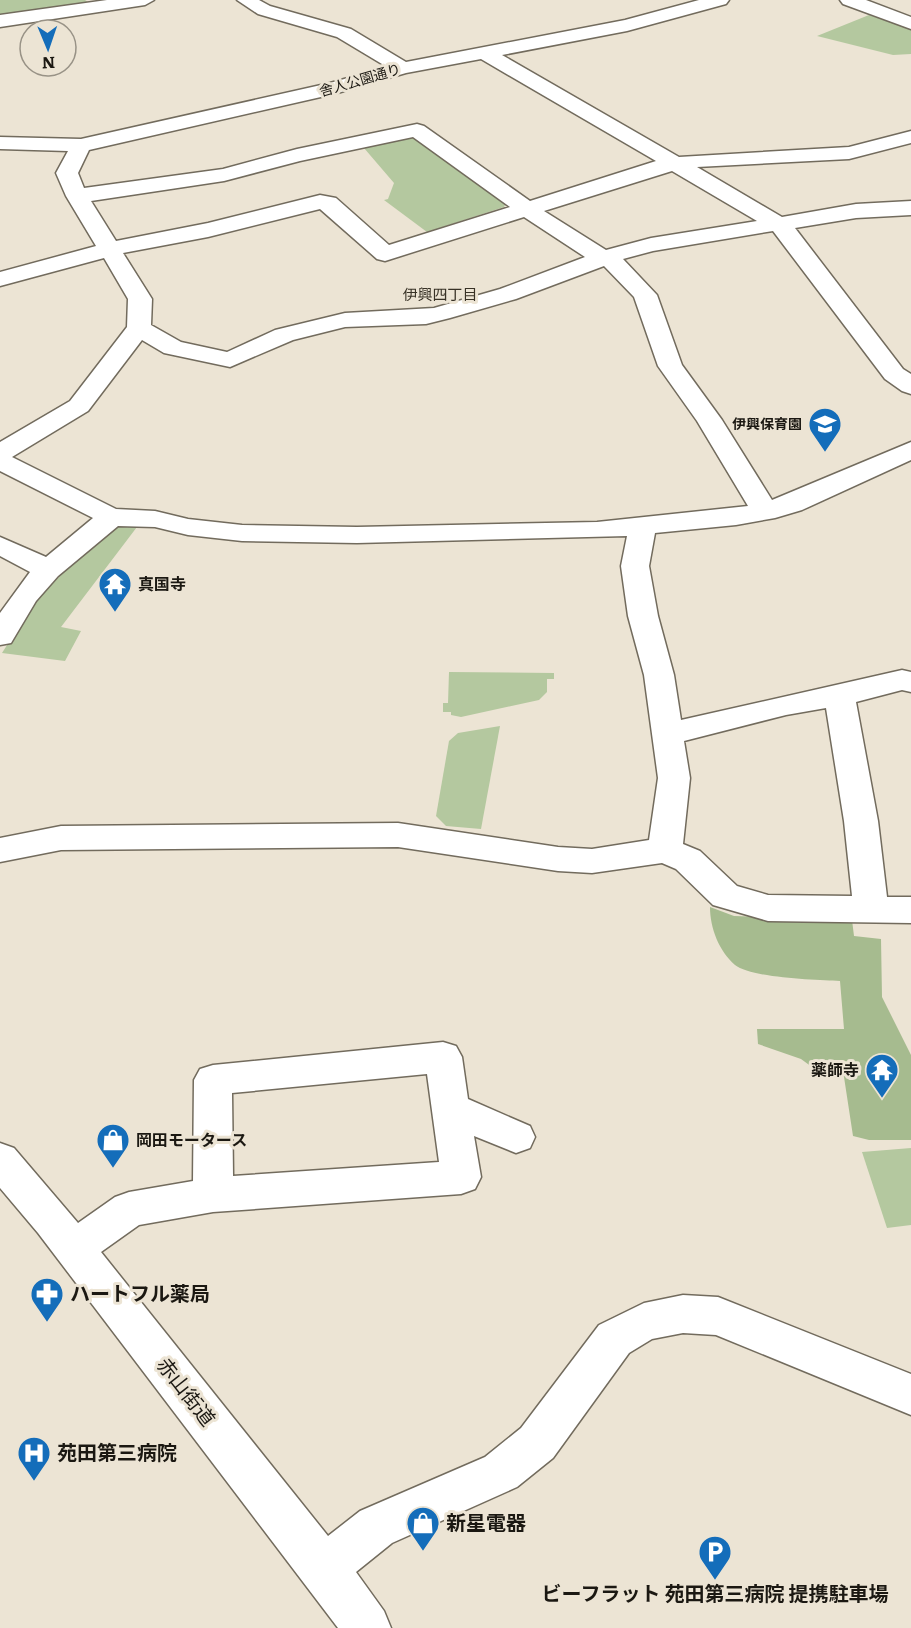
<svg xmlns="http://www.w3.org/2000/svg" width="911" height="1628" viewBox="0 0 911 1628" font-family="Literata,'Noto Sans JP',serif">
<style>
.green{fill:#b4c89f}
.forest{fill:#a6bb8f}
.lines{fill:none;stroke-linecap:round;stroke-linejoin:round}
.minor-casing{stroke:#726b5d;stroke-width:3}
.minor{fill:#fff;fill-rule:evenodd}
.labels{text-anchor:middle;stroke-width:6;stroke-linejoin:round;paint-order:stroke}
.far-street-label{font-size:14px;fill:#1b1812;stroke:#ece4d4}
.far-poi-label{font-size:14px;font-weight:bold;fill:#1b1812;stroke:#ece4d4;text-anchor:end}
.far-neighbourhood-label{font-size:15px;fill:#383226;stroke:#ece4d4}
.poi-label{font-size:16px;font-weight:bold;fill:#1b1812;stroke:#ece4d4;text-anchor:start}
.near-poi-label{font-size:20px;font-weight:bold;fill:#1b1812;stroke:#ece4d4;text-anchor:start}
.near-street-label{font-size:20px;fill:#1b1812;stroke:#ece4d4}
</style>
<rect width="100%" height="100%" fill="#ece4d4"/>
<!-- green -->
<g class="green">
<polygon points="0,0 85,0 88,2 85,5 0,18"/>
<polygon points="869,15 911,29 911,54 893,55 817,36"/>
<polygon points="409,137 418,138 506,203 504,207 427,232 384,200 388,199 394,183 364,148"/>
<polygon points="140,523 61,627 81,631 65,661 2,653 35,601 111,525"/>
<polygon points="449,672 554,673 554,679 547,679 547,692 539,700 461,717 451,715 451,712 443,712 443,703 448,703"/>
<polygon points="500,726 481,829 446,826 436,816 449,741 458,733"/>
<polygon points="911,1148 911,1225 887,1228 862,1152"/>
</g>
<!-- forest -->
<path class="forest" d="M710,907l24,9 118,4 2,16 27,3 1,58 29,58v85h-42l-16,-4 -9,-59 -21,-2 -22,-16 -43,-15 -1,-15h87l-4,-48c-23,-1 -89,-3 -105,-16 -16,-14 -25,-37 -25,-58z"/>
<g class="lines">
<!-- minor casing -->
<g class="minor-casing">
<g id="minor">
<polygon points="107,0 154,0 145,5 0,27 0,15"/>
<path d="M237,0h22l11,6 81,23 55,33 219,-42 74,-20h30l-3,4 -99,27 -125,24 177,102 170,-10 62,-16v12l-62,16 -152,8 85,50 74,-13 55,-3v14l-55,3 -61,10 108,141 8,5v20l-9,-3 -17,-12 -112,-148 -120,20 -30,8 34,36 25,70 40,55 50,80 139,-58v18l-109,50 -27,8 -39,7 -81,8 -6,33 9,50 16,59 7,45 221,-50 9,2v20l-9,-2 -46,12 22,119 9,76h24v26l-143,-2 -55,-16 -37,-36 -14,-6 -70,10 -34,-2 -160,-24 -337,3 -61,12v-24l61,-12 337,-3 160,24 34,2 57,-9 9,-62 -14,-103 -16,-59 -7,-50 6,-30 -270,7 -115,-2 -54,-6 -33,-8 -37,-1 -60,50 -22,25 -25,42 -11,2v-32l30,-41 -30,-16v-19l46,20 47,-39 -93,-47v-29l70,-41 57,-74 1,-28 -24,-41 -104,28v-14l96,-26 -30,-50 -10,-23 12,-22 -68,-2v-12l81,2 249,-56 57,-16 -50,-30 -79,-23zM481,59l175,102 -126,40 -106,-75 -7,-2 -120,25 -74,20 -139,19 -6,-15 11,-23 245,-56 72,-21zM413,137l97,70 -121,38 -53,-47 -16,-3 -112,28 -92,18 -25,-40 133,-20 76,-20zM672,171l85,50 -106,17 -45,12 -62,-39zM320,209l57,50 8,2 139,-44 61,40 -85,32 -66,19 -89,5 -70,17 -48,22 -46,-10 -30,-17 1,-26 -29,-46 85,-16zM604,266l30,31 24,69 39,55 51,85 -151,16 -240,5 -115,-2 -54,-6 -33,-8 -39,-2 -104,-52 76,-46 54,-71 22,13 66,14 63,-27 52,-13 81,-3 24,-6 66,-19zM826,708l18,113 8,75 -84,-1 -31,-9 -37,-35 -17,-7 7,-66 -6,-37 102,-26z"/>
<polygon points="840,0 866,0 911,17 911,29 843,4"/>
<path d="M443,1042l13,4 6,11 6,42 62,27 5,11 -5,11 -14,5 -42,-17 7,41 -6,12 -14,5 -248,18 -74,13 -38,27 227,284 32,-25 125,-54 36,-29 78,-103 45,-22 39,-8 35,2 193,77v41l-195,-80 -33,-2 -31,6 -23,14 -76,105 -36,29 -125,56 -36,29 28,39 7,17h-53l-300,-395 -38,-45v-45l14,5 64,75 37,-26 14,-5 64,-11 1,-101 6,-11 13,-4zM427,1074l12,88 -206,14 -1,-83z"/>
</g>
</g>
<!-- minor -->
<use href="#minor" class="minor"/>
</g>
<!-- icons -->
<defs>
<g id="school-pin" transform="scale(1.725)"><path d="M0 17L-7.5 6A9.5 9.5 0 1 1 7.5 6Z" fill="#146dba" stroke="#ece4d4"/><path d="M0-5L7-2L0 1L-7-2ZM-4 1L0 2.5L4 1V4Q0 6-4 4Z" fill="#fff"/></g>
<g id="temple-pin" transform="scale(1.725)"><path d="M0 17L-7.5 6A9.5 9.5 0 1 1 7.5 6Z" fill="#146dba" stroke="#ece4d4"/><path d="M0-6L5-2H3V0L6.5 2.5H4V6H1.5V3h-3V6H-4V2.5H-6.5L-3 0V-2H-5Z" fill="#fff"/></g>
<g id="shop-pin" transform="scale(1.725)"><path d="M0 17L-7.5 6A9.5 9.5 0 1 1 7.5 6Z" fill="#146dba" stroke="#ece4d4"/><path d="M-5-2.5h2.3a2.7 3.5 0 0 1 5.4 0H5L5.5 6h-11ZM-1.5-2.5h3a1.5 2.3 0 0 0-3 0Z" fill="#fff"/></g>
<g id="pharmacy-pin" transform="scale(1.725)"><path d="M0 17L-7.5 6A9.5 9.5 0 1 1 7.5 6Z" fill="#146dba" stroke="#ece4d4"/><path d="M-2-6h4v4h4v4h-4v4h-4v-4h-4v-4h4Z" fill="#fff"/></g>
<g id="hospital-pin" transform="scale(1.725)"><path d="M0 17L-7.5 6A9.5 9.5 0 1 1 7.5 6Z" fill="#146dba" stroke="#ece4d4"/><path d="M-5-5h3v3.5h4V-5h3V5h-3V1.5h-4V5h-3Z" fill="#fff"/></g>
<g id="parking-pin" transform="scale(1.725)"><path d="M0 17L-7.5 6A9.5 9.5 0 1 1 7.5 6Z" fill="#146dba" stroke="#ece4d4"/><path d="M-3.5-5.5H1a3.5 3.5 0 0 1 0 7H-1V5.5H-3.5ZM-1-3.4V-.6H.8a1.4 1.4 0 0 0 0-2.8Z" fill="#fff"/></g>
</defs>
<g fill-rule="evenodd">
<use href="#school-pin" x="825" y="424"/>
<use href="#temple-pin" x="115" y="584"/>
<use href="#temple-pin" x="882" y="1070"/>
<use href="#shop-pin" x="113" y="1140"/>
<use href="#pharmacy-pin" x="47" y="1294"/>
<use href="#hospital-pin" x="34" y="1453"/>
<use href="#shop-pin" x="423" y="1523"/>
<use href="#parking-pin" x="715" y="1552"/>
</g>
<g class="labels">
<!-- far-street labels -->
<g class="far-street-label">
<text transform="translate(360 80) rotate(-16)" y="5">舎人公園通り</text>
</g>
<!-- far-poi labels -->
<g class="far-poi-label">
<text x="802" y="429">伊興保育園</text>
</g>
<!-- far-neighbourhood labels -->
<g class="far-neighbourhood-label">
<text x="440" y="300">伊興四丁目</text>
</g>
<!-- poi labels -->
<g class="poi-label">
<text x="138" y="590">真国寺</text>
<text x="859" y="1076" text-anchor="end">薬師寺</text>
<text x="136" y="1146">岡田モータース</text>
</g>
<!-- near-poi labels -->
<g class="near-poi-label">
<text x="70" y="1301">ハートフル薬局</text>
<text x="57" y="1460">苑田第三病院</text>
<text x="446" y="1530">新星電器</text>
<text x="715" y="1601" text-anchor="middle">ビーフラット 苑田第三病院 提携駐車場</text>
</g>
<!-- near-street labels -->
<g class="near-street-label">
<text transform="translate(186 1392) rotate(52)" y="7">赤山街道</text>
</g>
</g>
<!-- north arrow -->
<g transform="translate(48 48) rotate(178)"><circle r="28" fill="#ece4d4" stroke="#989286" stroke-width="1.5"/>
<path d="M0-4.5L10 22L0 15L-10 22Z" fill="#146dba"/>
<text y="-9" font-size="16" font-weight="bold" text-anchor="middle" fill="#1b1812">N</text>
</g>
</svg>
